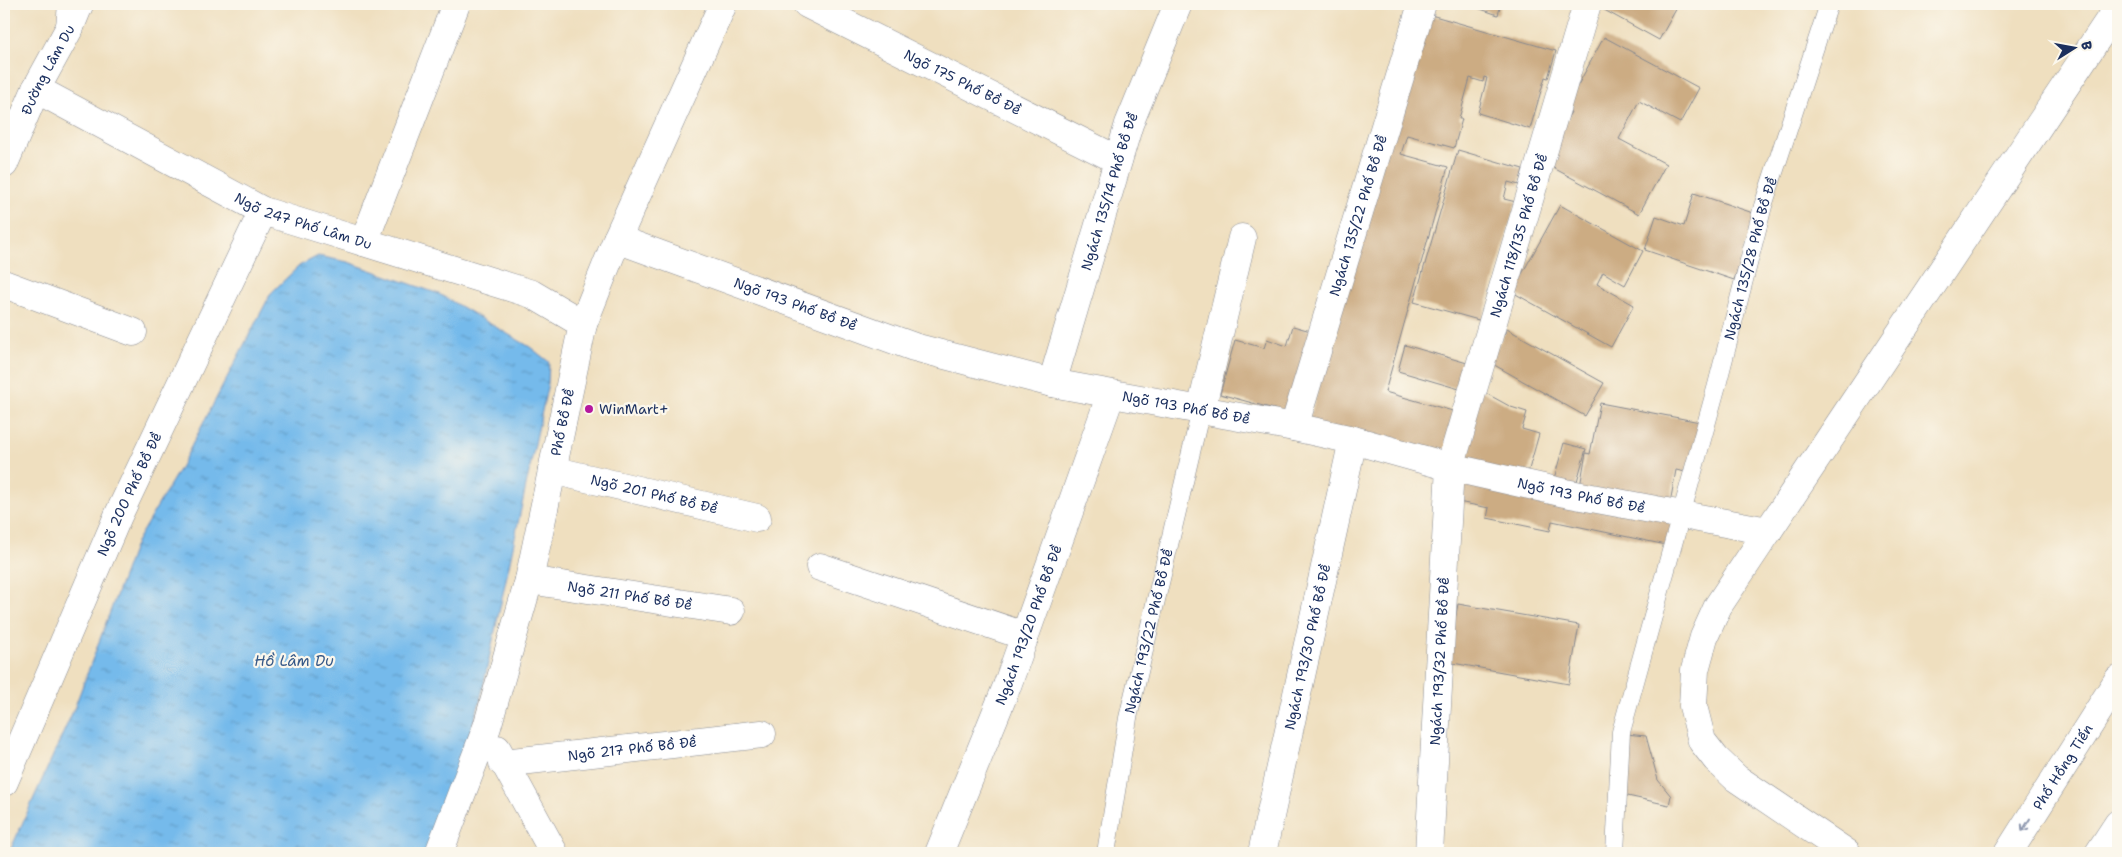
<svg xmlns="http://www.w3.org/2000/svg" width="2122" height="857" viewBox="0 0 2122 857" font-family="'Shantell Sans',sans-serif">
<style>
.water{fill:url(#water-ripples);stroke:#4874a4}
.building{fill:#ccac83}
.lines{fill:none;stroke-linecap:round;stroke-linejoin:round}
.service-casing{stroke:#85878e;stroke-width:19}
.minor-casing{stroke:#85878e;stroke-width:29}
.tertiary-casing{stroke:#85878e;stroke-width:29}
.primary-casing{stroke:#85878e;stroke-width:29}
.service{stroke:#fff;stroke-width:18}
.minor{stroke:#fff;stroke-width:28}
.tertiary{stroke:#fff;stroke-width:28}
.primary{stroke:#fff;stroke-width:28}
.oneway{stroke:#8d97ae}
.poi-dot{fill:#b5179e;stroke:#fbf7ec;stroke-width:2}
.labels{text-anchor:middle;stroke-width:4.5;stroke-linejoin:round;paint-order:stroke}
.street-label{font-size:14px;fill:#1b2f5e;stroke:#fbf7ec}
.poi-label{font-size:14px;fill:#1b2f5e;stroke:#fbf7ec;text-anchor:start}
.water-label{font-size:15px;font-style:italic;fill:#365988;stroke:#fbf7ec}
</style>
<defs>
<pattern id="water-ripples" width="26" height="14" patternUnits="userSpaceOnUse" patternTransform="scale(1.25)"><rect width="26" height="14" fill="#75baeb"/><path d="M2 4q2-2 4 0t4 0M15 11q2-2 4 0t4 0" fill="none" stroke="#5f98c2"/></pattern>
</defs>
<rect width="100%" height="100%" fill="#fbf7ec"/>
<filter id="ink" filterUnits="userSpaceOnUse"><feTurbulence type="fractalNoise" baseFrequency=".02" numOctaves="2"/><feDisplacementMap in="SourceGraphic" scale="10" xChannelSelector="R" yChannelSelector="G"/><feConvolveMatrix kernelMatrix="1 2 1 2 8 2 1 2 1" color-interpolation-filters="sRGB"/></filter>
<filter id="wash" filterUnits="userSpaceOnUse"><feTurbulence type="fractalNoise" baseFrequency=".0096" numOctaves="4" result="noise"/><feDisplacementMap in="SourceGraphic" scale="20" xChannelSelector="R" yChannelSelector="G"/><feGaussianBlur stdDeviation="1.12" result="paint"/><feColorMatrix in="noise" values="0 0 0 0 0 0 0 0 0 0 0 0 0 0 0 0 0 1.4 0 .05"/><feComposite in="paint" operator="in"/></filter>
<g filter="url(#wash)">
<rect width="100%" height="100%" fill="#efdfbf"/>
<!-- water -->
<polygon class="water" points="318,256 348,262 439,294 530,347 549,362 548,383 480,701 445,813 427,853 9,853 74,709 136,542 180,468 271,293 299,266"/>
<g id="blocks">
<!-- building -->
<g class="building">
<polygon points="1466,4 1501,4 1498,15"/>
<polygon points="1598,4 1679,4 1659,40 1597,6"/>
<polygon points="1424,13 1556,51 1548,78 1545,77 1530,129 1478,113 1487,78 1484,77 1483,82 1470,78 1459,119 1462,119 1454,148 1407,135 1401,154 1448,167 1385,392 1460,413 1446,461 1309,421"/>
<polygon points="1604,37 1699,88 1680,123 1639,101 1619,139 1666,164 1639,214 1546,164 1554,143 1571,112 1565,109"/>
<polygon points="1458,150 1523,169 1519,185 1508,182 1504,199 1516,202 1482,321 1414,302"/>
<polygon points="1694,193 1756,214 1734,280 1645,250 1656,216 1684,226"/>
<polygon points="1560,205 1643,251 1625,285 1603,272 1597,284 1634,305 1611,347 1512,292"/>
<polygon points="1293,326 1314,332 1292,414 1220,394 1235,340 1264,348 1267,339 1287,346"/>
<polygon points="1507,329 1604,383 1585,416 1489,362"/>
<polygon points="1405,345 1474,365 1466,391 1398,371"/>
<polygon points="1482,391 1511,407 1527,412 1522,429 1539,434 1526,480 1457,460"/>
<polygon points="1600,403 1700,422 1690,473 1676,470 1669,509 1579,492 1586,453 1590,454"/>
<polygon points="1564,443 1586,449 1574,492 1552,486"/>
<polygon points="1458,474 1677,519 1671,546 1552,521 1550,531 1487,518 1489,508 1453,501"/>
<polygon points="1458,604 1579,625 1569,684 1447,662"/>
<polygon points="1626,734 1646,736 1658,780 1671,796 1669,805 1623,795"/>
</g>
</g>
</g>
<g filter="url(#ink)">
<use href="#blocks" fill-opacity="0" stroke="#85878e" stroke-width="1"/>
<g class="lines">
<!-- service casing -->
<g class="service-casing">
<g id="service">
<path id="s1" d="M1106,853l22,-135 73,-308"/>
<path id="s2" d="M1615,853l6,-121 96,-347 46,-179 66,-202"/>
</g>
</g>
<!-- minor casing -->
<g class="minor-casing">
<g id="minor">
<path id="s3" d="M807,4l311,156"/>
<path id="s4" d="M36,89l227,122 269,83 51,30"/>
<path id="s5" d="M4,164l32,-75 34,-62 9,-22"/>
<path id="s6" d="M617,239l297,108 138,36 242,44 59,13 97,27 115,26 203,38"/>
<polyline points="364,242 456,4"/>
<polyline points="4,284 133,332"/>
<path id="s7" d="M1052,383l77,-259 49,-120"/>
<polyline points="1201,410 1242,238"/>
<path id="s8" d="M1294,427l128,-423"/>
<path id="s9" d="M552,470l205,48"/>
<polyline points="820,567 1025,636"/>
<path id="s10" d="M529,580l202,31"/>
<polyline points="497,749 554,853"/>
<path id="s11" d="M503,763l259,-29"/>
<path id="s12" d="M4,782l114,-266 145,-305"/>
<path id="s13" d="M439,853l48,-126 42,-147 54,-256 34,-85 106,-235"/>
<path id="s14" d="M939,853l68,-167 104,-292"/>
<path id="s15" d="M1262,853l91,-413"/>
<path id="s16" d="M1429,853l21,-386 137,-463"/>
</g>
</g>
<!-- tertiary casing -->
<g class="tertiary-casing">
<polyline id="tertiary" points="1847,853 1736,778 1716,759 1702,741 1693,706 1695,670 1704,637 1718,606 2118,7"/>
</g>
<!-- primary casing -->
<g class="primary-casing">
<g id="primary">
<polyline points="70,27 72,4"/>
<path id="s17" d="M2008,853l110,-173"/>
<polyline points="2099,853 2118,824"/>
</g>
</g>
<!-- service -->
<use href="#service" class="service"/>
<!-- minor -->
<use href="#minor" class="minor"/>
<!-- tertiary -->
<use href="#tertiary" class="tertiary"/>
<!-- primary -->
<use href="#primary" class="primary"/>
</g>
<!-- one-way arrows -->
<defs><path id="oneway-shaft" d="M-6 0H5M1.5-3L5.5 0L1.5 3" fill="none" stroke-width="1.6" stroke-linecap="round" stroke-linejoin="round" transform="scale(1.25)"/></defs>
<use class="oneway" href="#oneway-shaft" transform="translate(2026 825) rotate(122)"/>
</g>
<!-- markers -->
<circle class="poi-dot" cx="589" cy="409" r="5"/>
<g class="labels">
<!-- street labels -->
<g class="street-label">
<text dy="5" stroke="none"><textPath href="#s5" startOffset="104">Đường Lâm Du</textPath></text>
<text dy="5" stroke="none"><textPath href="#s3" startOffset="174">Ngõ 175 Phố Bồ Đề</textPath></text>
<text dy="5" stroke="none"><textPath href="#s7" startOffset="200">Ngách 135/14 Phố Bồ Đề</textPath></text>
<text dy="5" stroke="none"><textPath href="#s8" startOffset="221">Ngách 135/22 Phố Bồ Đề</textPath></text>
<text dy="5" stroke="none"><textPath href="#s4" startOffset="299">Ngõ 247 Phố Lâm Du</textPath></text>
<text dy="5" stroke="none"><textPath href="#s16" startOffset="628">Ngách 118/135 Phố Bồ Đề</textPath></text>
<text dy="5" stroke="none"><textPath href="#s2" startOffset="612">Ngách 135/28 Phố Bồ Đề</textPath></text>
<text dy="5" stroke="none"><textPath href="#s6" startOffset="190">Ngõ 193 Phố Bồ Đề</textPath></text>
<text dy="5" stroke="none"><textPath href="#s6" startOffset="595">Ngõ 193 Phố Bồ Đề</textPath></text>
<text dy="5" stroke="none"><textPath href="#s13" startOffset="449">Phố Bồ Đề</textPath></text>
<text dy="5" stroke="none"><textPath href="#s12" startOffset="314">Ngõ 200 Phố Bồ Đề</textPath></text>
<text dy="5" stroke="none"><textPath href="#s9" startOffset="105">Ngõ 201 Phố Bồ Đề</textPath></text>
<text dy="5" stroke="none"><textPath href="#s6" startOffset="1000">Ngõ 193 Phố Bồ Đề</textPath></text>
<text dy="5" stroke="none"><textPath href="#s10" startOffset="102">Ngõ 211 Phố Bồ Đề</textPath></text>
<text dy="5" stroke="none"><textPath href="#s14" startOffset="245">Ngách 193/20 Phố Bồ Đề</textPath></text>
<text dy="5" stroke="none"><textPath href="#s1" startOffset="226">Ngách 193/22 Phố Bồ Đề</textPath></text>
<text dy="5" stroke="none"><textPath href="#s15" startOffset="211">Ngách 193/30 Phố Bồ Đề</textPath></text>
<text dy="5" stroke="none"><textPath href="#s16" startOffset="192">Ngách 193/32 Phố Bồ Đề</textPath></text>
<text dy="5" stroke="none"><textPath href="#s11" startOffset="130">Ngõ 217 Phố Bồ Đề</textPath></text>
<text dy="5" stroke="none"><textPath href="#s17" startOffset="102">Phố Hồng Tiến</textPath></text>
</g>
<!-- poi labels -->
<g class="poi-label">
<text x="599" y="414">WinMart+</text>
</g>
<!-- water labels -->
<g class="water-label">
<text x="294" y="666">Hồ Lâm Du</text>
</g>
</g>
<!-- margin -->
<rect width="2122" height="857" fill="none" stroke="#fbf7ec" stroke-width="20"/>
<!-- north arrow -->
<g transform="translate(2074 48) rotate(79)" stroke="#fbf7ec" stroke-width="4" paint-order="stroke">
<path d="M0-4L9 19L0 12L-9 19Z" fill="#1b2f5e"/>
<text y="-8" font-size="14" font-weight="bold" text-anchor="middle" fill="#1b2f5e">B</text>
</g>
</svg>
